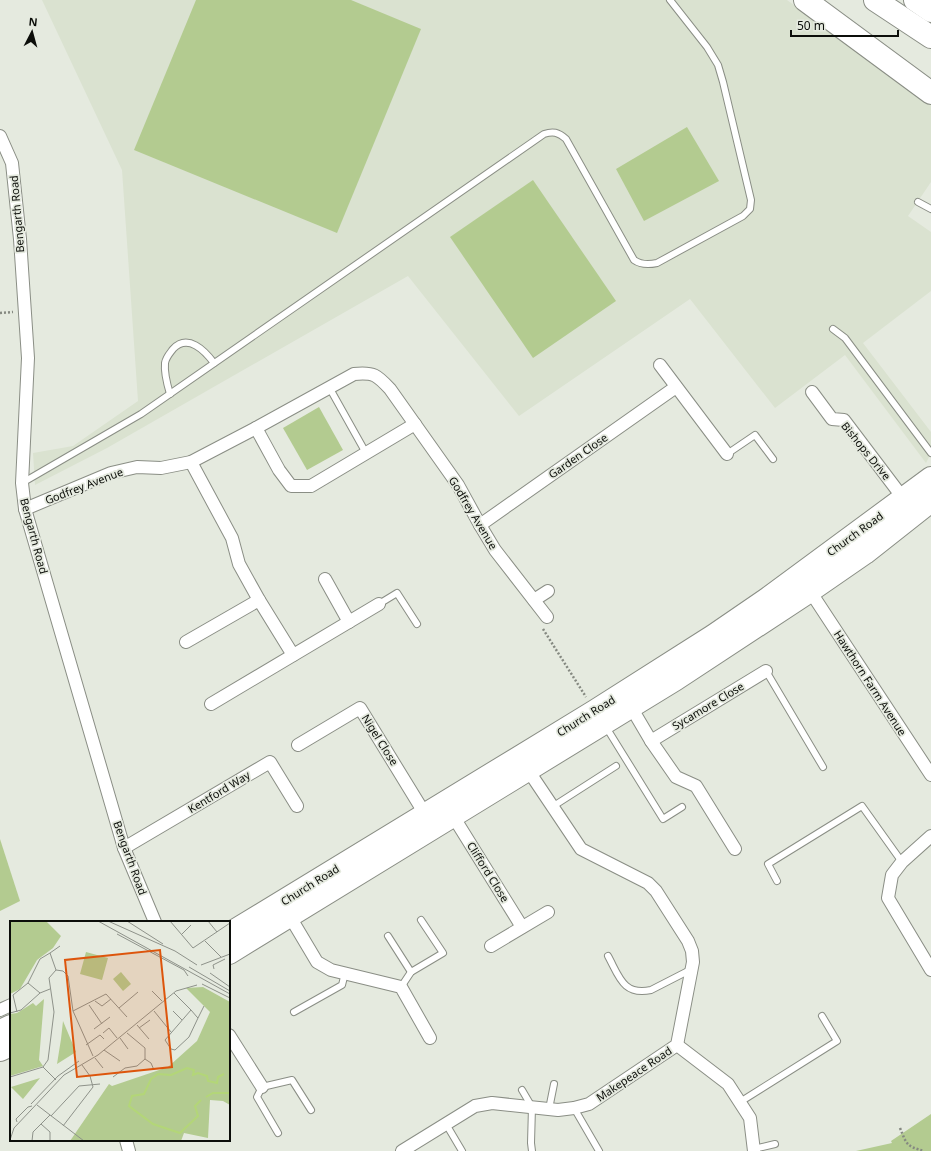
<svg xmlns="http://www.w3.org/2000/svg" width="931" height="1151" viewBox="0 0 931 1151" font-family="'Noto Sans',sans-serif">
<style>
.built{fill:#dae2d0}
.green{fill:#b3cb90}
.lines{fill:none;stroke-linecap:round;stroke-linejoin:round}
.lane-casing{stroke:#8a8e85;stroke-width:8}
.street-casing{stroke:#8a8e85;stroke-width:14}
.highway-casing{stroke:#8a8e85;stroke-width:24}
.path{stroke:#858981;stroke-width:2.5;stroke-dasharray:2 2;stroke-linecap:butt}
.lane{stroke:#fff;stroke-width:6}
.street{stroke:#fff;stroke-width:12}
.highway{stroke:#fff;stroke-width:22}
.labels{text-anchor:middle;stroke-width:3.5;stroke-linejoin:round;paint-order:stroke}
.street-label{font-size:11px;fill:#0c0e0a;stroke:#e5eadf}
.inset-river{fill:none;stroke:#b3d678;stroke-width:2}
.inset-road{fill:none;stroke:#8e928a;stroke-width:1}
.view{fill:#dd550c;fill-opacity:0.15;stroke:#dd550c;stroke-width:2}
.inset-edge{fill:none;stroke:#0c0e0a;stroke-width:2}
</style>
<rect width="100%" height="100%" fill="#e5eadf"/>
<!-- built -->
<polygon class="built" points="42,0 787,0 931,105 931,182 908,216 931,232 931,291 863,343 931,432 931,453 926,463 845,355 775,408 690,299 519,416 408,276 107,448 35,485 33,453 73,446 138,401 122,170"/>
<!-- green -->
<g class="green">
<polygon points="196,0 351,0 421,29 337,233 134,150"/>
<polygon points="687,127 719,181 644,221 616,169"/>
<polygon points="533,180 616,301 533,358 450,237"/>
<polygon points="319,407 343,450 307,470 283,428"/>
<polygon points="0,839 20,901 0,911"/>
<polygon points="931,1114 931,1151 856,1151 892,1143 891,1141"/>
</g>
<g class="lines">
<!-- lane casing -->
<g class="lane-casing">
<g id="lane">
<polyline points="918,202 931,209"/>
<polyline points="833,329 845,338 931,453"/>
<polyline points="329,387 366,453"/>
<path d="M170,394c-3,-10 -6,-21 -5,-31 1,-6 5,-10 8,-14 15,-16 32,2 41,14"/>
<polyline points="727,454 755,435 773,459"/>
<path d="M22,483l119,-69 403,-280c9,-3 14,-2 22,5l68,121c7,5 14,5 23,3l86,-47 7,-7 1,-9 -28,-118 -5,-17 -11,-18 -37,-47"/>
<polyline points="379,604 397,593 417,624"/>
<polyline points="766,671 823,767"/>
<polyline points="606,727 663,819 682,807"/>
<polyline points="552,807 616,766"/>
<polyline points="777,881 768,864 862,806 902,862"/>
<polyline points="388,936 411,972"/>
<path d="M608,956c11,20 15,40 43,34l39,-20"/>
<polyline points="401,987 411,972 443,953 421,920"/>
<polyline points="294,1012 342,985 345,973"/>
<polyline points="522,1090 532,1107 531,1143 532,1151"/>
<polyline points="740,1102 837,1041 822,1016"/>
<polyline points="574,1108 599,1151"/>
<polyline points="549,1109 554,1084"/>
<polyline points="446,1124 462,1151"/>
<polyline points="278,1133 257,1097 262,1087 292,1080 311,1110"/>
<polyline points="754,1149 775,1144"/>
</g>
</g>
<!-- street casing -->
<g class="street-casing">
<g id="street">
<polyline points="0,136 12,163 20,239 28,358 22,483 25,509 124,848 155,922"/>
<polyline points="660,365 727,454"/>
<polyline points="812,392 832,419 844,420 903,498"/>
<polyline points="256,428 279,470 291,486 311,486 415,424"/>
<polyline points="191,462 232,538 239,564 259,600 293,655"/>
<path d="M25,509l86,-36 26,-6 24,1 30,-6 65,-34 98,-54c20,-2 23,1 36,15l68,96 22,40 15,25 52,67"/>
<polyline points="480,525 676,387"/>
<polyline points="325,579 349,622"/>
<polyline points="810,591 931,775"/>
<polyline points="534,600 548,591"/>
<polyline points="186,642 259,600"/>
<polyline points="211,704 379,604"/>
<polyline points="631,707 651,741 676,777 696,786 735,849"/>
<polyline points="651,741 766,671"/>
<polyline points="298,745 360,708 425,814"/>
<polyline points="453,816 522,927"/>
<polyline points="931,836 902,862 892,875 888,898 931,970"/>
<polyline points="124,848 270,762 297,806"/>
<polyline points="289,915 317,962 331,970 401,987 430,1038"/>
<polyline points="491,946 548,912"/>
<polyline points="0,1010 11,1005"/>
<polyline points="229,1035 262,1087"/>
<polyline points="677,1045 728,1084 750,1118 754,1151"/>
<polyline points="126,1140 129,1151"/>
<polyline points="402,1151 475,1106 492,1103 558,1110 574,1108 589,1104 677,1045 693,962 692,951 688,941 656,891 648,883 581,849 528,770"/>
</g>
</g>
<!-- highway casing -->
<g class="highway-casing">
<g id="highway">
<polyline points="805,0 931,93"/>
<polyline points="875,0 931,37"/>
<polyline points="915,0 931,11"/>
<polyline points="229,934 595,711 713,636 767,599 931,478"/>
<polyline points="229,953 676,679 810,591 865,553 931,501"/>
<polyline points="0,1031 11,1026"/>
<polyline points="0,1050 11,1045"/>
</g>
</g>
<!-- path -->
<g class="path">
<polyline points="0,313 13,312"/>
<polyline points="543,629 586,697"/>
<path d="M900,1128c7,17 6,18 24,23"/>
</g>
<!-- lane -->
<use href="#lane" class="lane"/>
<!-- street -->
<use href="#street" class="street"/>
<!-- highway -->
<use href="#highway" class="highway"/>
</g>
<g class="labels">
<!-- street labels -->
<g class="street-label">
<text transform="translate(17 214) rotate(-95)" y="4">Bengarth Road</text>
<text transform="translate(866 451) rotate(51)" y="4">Bishops Drive</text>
<text transform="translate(578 456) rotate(-35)" y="4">Garden Close</text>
<text transform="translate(84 486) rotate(-21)" y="4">Godfrey Avenue</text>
<text transform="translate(473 513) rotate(59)" y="4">Godfrey Avenue</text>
<text transform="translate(855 534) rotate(-36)" y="4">Church Road</text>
<text transform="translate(34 536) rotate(75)" y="4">Bengarth Road</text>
<text transform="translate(870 683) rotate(57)" y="4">Hawthorn Farm Avenue</text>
<text transform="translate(708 706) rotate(-31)" y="4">Sycamore Close</text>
<text transform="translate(586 716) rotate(-32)" y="4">Church Road</text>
<text transform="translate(380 740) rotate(58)" y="4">Nigel Close</text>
<text transform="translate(219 792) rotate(-31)" y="4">Kentford Way</text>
<text transform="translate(130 858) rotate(70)" y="4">Bengarth Road</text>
<text transform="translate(488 872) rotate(58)" y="4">Clifford Close</text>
<text transform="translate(310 885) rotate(-32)" y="4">Church Road</text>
<text transform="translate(634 1074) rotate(-34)" y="4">Makepeace Road</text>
</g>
</g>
<!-- overview -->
<g transform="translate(10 921)">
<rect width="220" height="220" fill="#e5eadf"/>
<path d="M0,0h36l15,15 -8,12 -16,12 -17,29 -10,5zM76,31l22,6 -6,22 -22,-6zM111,51l10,12 -8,7 -10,-12zM193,66l27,15v103l-7,-4 -13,-1 -2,38 -24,-5 -3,8h-111l39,-57 3,2 56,-19 29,-26 13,-29 -24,-24zM34,78l-5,61 4,6 -33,10v-62l7,-1 16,-10 3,3zM53,100l13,31 -19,12 4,-25zM30,157l-17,21 -12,-12z" fill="#b3cb90"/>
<path class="inset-river" d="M196,176l7,-4h17M191,179l-6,6 3,10 -18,17 -27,-9 -24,-18 3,-10 12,-2 7,-15 7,-5 13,1 16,-7 7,2 -1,5 5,-2 9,3 1,5 9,2 1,-6 6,-3"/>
<path class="inset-road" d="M88,0l132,73M98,0l67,30 22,14M117,0l36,23M160,0l23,27 37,-25M198,0l9,11M107,13l67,36 4,6M171,14l10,-10M195,20l16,16M40,32l6,17M40,32l10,-7M191,44l29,-11M179,46l41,24M204,48l-1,-4 12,-6M46,49l7,1 5,5 5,35 20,45M200,52l20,14M18,62l12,10M192,63l28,14M142,70l10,10M164,72l17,17 6,7 1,1 -9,19 -14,13 -4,-1 -6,-9 26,-30M85,80l7,5 9,-7M79,84l13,19M109,87l19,-16M63,90l33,-17 21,23M144,90l17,21M163,90l9,9M7,91l-4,-17 15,-12 12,-24 10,-6M0,92l11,-3 19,-17 10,-4M188,97l6,-12M127,104l12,14M129,107l11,-8M84,108l16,-12M93,112l6,-5 8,10M110,117l8,11M76,124l14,-10 4,4M94,129l16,11M85,137l8,10M135,138l6,4 3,7M33,146l5,-7 6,-48 -5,-34 7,-8M33,146l13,13M0,156l33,-10M103,156l12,-9 12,-2 8,-7v-11l-18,-15M21,183l27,-28 21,-15M27,184l47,36M41,195l28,-30 21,-2M7,201l-1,-3 12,-12 4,-1M31,203l9,8v9M53,205l30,-39 -3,-11 -8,-11M0,219l4,-12 50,-53 34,-20 78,-64 21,-6M22,220l1,-9 17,-17"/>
<path class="view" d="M150,29l12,117 -95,10 -12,-117z"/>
<rect width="220" height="220" class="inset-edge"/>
</g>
<!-- north arrow -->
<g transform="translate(32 32) rotate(6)" stroke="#e5eadf" stroke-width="3" paint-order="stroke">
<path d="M0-3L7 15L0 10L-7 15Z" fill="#0c0e0a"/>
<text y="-6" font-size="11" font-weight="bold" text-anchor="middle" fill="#0c0e0a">N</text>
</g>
<!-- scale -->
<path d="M791 30v6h107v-6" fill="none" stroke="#0c0e0a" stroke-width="2"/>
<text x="797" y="30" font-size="12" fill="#0c0e0a" stroke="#e5eadf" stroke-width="3" paint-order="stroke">50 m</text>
</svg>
